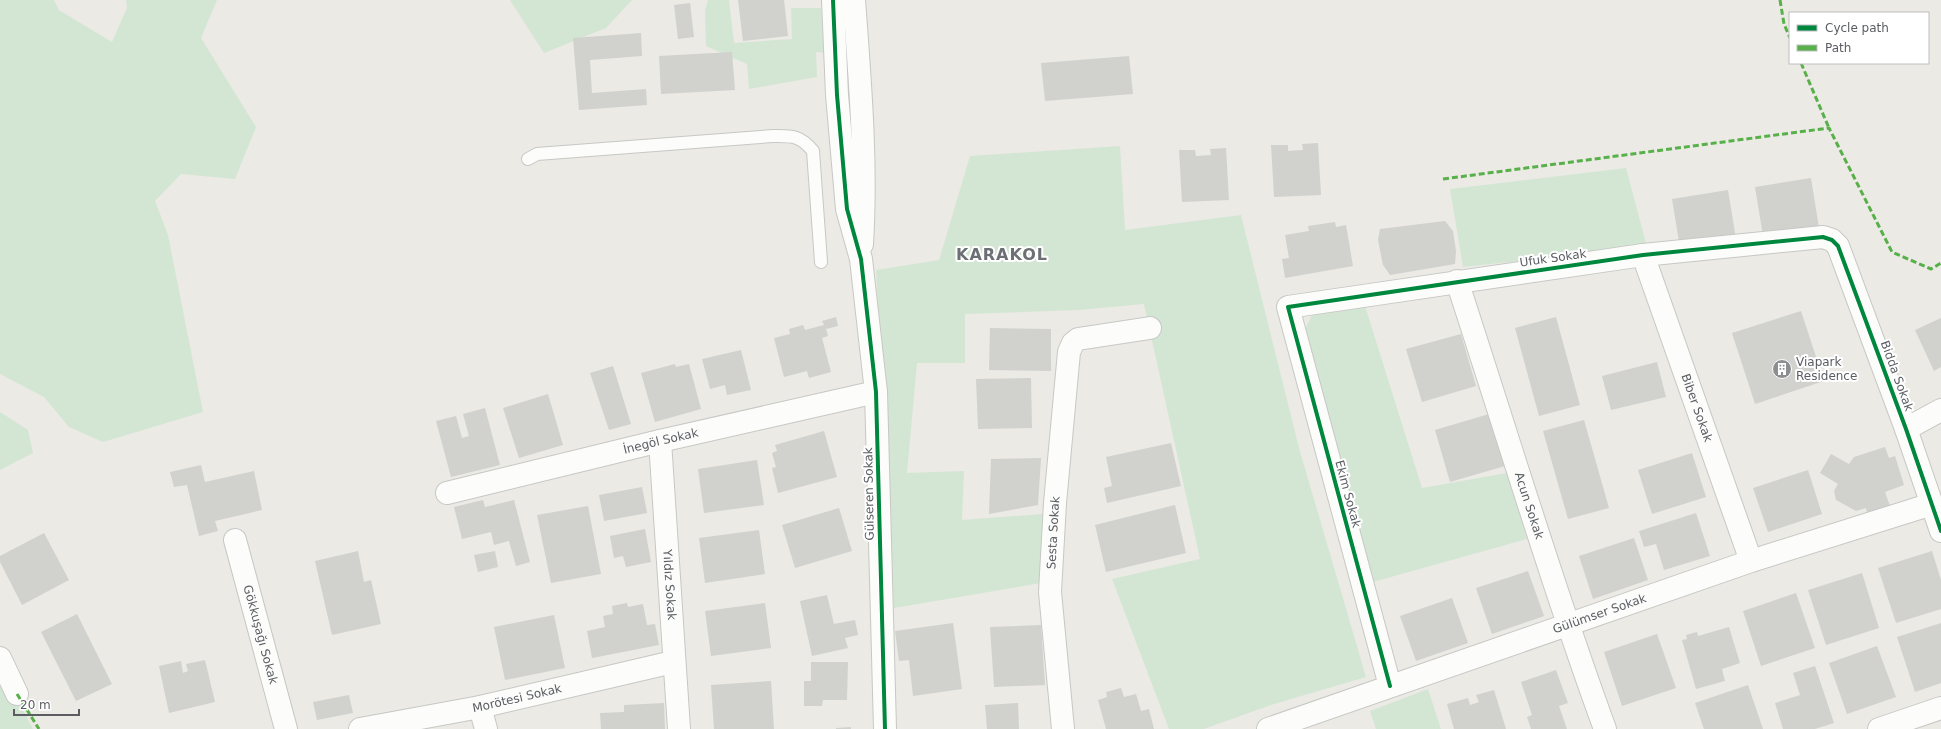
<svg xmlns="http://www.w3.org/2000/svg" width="1941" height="729" viewBox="0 0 1941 729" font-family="'DejaVu Sans',sans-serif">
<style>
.green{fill:#d3e6d4}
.building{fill:#d1d1ce}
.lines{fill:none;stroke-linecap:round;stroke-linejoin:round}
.service-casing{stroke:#c7c7c5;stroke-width:14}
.minor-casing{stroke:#c7c7c5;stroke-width:24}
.tertiary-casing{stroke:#c7c7c5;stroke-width:24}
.service{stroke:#fcfcfb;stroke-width:12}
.minor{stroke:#fcfcfb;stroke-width:22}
.tertiary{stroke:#fcfcfb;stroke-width:22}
.quiet{stroke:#58b04a;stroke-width:3;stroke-dasharray:6 3;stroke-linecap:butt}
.cycleway-casing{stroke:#fff;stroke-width:6}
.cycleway{stroke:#00873e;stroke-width:4}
.labels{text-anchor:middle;stroke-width:4;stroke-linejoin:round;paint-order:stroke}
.street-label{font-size:12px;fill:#5b5d63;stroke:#fff}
.poi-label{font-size:12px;fill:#5b5d63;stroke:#fff;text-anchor:start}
.district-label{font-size:16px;font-weight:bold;letter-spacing:1px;fill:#6c6f74;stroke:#fff}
</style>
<rect width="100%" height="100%" fill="#ebeae5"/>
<!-- green -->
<g class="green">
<polygon points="0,0 54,0 59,10 112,42 127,8 126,0 217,0 201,38 256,127 235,179 181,174 155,201 168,235 203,412 103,442 69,427 44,397 0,374"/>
<polygon points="510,0 632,0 606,28 544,53"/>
<polygon points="708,0 729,0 734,43 792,39 791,8 821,8 826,53 816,52 817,77 749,89 747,64 706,46 705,11"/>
<polygon points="1120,146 1125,230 1241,215 1299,448 1366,677 1271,705 1204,729 1169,729 1112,579 1200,559 1144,304 1079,310 965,314 965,363 917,363 907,473 964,471 962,520 1043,514 1041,583 894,608 876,270 939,260 970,156"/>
<polygon points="1626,168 1647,247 1463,267 1450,189"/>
<polygon points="1365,306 1422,488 1507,473 1527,539 1373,582 1304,331 1312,315"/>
<polygon points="0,412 28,430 33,453 0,470"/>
<polygon points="0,667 33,729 0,729"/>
<polygon points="1428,689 1441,729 1376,729 1370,711"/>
</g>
<!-- building -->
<g class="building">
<polygon points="738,0 784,0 788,36 743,41"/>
<polygon points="690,3 694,37 678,39 674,5"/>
<polygon points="641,33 642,56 590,60 592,93 646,89 647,105 579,110 573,38"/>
<polygon points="732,52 735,90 661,94 659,56"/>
<polygon points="1129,56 1133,94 1045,101 1041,63"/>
<polygon points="1318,143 1321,195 1274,197 1271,145 1288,145 1288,151 1303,150 1302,144"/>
<polygon points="1226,148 1229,200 1182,202 1179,150 1195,150 1196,156 1211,155 1210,149"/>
<polygon points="1811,178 1819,228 1763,236 1755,187"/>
<polygon points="1728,190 1736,239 1680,248 1672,199"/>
<polygon points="1445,221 1453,231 1456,251 1455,264 1390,275 1383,265 1378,240 1380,229"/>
<polygon points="1335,222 1336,227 1346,225 1353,266 1285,278 1282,259 1289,258 1285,235 1309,231 1308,226"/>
<polygon points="1801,311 1824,381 1755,404 1732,333"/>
<polygon points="836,317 838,326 826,329 828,336 822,338 831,372 809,378 807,371 784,377 774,338 790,334 789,329 803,325 805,330 824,325 822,321"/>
<polygon points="1556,317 1580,405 1539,416 1515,328"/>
<polygon points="1941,318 1941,367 1934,371 1915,330"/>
<polygon points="990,328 1051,329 1051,371 989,370"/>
<polygon points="1461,334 1476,386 1422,402 1406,349"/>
<polygon points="741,350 751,390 727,395 725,385 710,389 702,359"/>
<polygon points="1657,362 1666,397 1611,410 1602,376"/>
<polygon points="675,364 676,367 689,364 701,409 655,422 641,373"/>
<polygon points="613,366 631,424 609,430 590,373"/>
<polygon points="1031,378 1032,428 978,429 976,379"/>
<polygon points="548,394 563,445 519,458 503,408"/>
<polygon points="485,408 500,465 451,477 436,421 456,416 462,438 469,436 463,414"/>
<polygon points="1489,414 1505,466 1450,482 1435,430"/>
<polygon points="1584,420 1609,508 1568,519 1543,431"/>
<polygon points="824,431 837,477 778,493 772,468 776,467 772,453 777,451 775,445"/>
<polygon points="1171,443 1181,486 1107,503 1104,488 1112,486 1106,457"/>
<polygon points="1885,447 1889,458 1895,456 1904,485 1885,492 1890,506 1867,513 1866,508 1856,511 1836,500 1834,491 1838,484 1820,473 1831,454 1849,464 1854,457"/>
<polygon points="1692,453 1706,497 1652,514 1638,470"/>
<polygon points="1041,458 1038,505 989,514 991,459"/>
<polygon points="757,460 764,505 704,513 698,469"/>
<polygon points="201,465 205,482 254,471 262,510 215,521 218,531 199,536 187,485 174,487 170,472"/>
<polygon points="1808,470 1822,514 1768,532 1753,488"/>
<polygon points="642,487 647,513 604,521 599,495"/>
<polygon points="483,500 485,507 514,500 530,562 516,566 509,541 494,545 491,532 462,539 454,507"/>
<polygon points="1175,505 1186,553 1106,572 1095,525"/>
<polygon points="588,506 601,574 551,583 537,515"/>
<polygon points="839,508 852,551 795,568 782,525"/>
<polygon points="1696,513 1710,556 1664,570 1656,544 1644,547 1639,531"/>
<polygon points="645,529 651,562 626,567 623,556 614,558 610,536"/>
<polygon points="759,530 765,574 705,583 699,538"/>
<polygon points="44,533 69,580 22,605 0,562 0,556"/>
<polygon points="1634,538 1648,580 1593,599 1579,556"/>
<polygon points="358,551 364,582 371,580 381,624 332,635 315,561"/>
<polygon points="495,551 498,567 478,572 474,555"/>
<polygon points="1932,551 1941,580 1941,609 1896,623 1878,568"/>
<polygon points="1528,571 1544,616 1492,634 1476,588"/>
<polygon points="1862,573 1879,628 1826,645 1808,590"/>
<polygon points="1796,593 1815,648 1761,666 1743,611"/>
<polygon points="827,595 834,624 855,620 858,635 845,638 848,648 812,656 800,601"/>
<polygon points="1452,598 1468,643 1416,661 1400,616"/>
<polygon points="627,603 628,607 643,604 647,625 655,624 659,645 592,658 587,631 605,627 603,616 613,614 612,606"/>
<polygon points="765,603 771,648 711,656 705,611"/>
<polygon points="77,614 112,684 76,701 41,632"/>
<polygon points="554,615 565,668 505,680 494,627"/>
<polygon points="953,623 962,689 913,696 909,660 899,661 895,631"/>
<polygon points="1941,623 1941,683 1915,692 1897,637"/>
<polygon points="1041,625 1045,685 994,687 990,627"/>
<polygon points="1729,627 1740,663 1722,669 1725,681 1696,689 1682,640 1687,639 1686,635 1697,632 1698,636"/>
<polygon points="1657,634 1676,688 1622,706 1604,652"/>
<polygon points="1877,646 1896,697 1847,714 1829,663"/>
<polygon points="205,660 215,702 169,713 159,666 181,661 183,673 188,671 186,664"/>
<polygon points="811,662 848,662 847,700 823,700 822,706 804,706 804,681 811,681"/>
<polygon points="1815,666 1834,723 1815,729 1783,729 1775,703 1800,695 1793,673"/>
<polygon points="1556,670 1568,703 1559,706 1567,729 1531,729 1527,717 1532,715 1521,682"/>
<polygon points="771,681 774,729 714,729 711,685"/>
<polygon points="1748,685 1763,729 1704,729 1695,703"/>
<polygon points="1121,688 1124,697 1136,694 1141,711 1149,709 1154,729 1106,729 1098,700 1107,697 1106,692"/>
<polygon points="1494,690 1506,729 1454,729 1447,704 1468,698 1470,705 1479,702 1476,695"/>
<polygon points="349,695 353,713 317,720 313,702"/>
<polygon points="664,703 665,729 601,729 600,713 624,712 624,705"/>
<polygon points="1018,703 1019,729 987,729 985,705"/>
<polygon points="851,727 851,729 836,729 836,728"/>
</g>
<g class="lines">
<!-- service casing -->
<g class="service-casing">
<path id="service" d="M528,159l9,-5 236,-18c19,0 27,-1 40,15l8,111"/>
</g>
<!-- minor casing -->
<g class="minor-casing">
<g id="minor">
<polyline points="833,0 837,95 847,209 861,259 876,392 885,729"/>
<path d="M854,0c6,81 13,163 8,244"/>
<path id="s1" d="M1643,255l108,306"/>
<path id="s2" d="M1457,281c49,150 94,300 148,448"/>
<polyline points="1906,429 1941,410"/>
<path id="s3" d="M660,441l19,288"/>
<path id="s4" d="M447,493l213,-52 216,-49"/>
<path id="s5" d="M235,540l51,189"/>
<polyline points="0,658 17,694"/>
<polyline points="1390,686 1288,307 1643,255 1823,237 1832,240 1838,246 1906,429 1941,531"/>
<polyline points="480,707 486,729"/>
<path id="s6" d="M360,729l120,-22 193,-45"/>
<path id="s7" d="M1063,729l-13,-137 5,-89 14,-151 4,-9 5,-4 72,-11"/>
<path id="s8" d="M1268,729l483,-168 181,-57"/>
</g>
</g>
<!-- tertiary casing -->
<g class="tertiary-casing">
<polyline id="tertiary" points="1879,729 1941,708"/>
</g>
<!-- service -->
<use href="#service" class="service"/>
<!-- minor -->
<use href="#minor" class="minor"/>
<!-- tertiary -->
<use href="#tertiary" class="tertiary"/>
<!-- quiet -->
<g class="quiet">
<polyline points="1780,0 1784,24 1790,38"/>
<polyline points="1801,63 1829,128"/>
<polyline points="1443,179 1829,128 1892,252 1931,269 1941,263"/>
<polyline points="17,694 39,729"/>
</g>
<!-- cycleway casing -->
<g class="cycleway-casing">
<g id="cycleway">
<polyline points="833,0 837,95 847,209 861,259 876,392 885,729"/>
<polyline points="1390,686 1288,307 1643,255 1823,237 1832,240 1838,246 1906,429 1941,531"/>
</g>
</g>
<!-- cycleway -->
<use href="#cycleway" class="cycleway"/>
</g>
<!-- icons -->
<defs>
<g id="building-disc" transform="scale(1)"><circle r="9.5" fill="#8d8e90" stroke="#fff"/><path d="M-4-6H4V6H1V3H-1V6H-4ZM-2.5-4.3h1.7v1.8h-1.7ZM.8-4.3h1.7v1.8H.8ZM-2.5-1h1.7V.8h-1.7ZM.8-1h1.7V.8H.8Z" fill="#fff"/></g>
</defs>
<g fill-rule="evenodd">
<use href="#building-disc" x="1782" y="369"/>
</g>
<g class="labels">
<!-- street labels -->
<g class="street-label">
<text transform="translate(1553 258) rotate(-8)" y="4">Ufuk Sokak</text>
<text transform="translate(1897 376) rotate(70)" y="4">Bidda Sokak</text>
<text dy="4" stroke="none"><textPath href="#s1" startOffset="162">Biber Sokak</textPath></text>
<text dy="4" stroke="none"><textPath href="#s4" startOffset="220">İnegöl Sokak</textPath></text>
<text transform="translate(869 494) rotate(-91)" y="4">Gülseren Sokak</text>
<text transform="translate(1348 494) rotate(75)" y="4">Ekim Sokak</text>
<text dy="4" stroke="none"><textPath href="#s2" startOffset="236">Acun Sokak</textPath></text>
<text dy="4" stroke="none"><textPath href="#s7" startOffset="197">Sesta Sokak</textPath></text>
<text dy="4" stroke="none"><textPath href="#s3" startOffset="144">Yıldız Sokak</textPath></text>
<text dy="4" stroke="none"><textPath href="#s8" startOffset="351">Gülümser Sokak</textPath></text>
<text dy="4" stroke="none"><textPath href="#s5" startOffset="98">Gökkuşağı Sokak</textPath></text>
<text dy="4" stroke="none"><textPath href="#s6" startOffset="160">Morötesi Sokak</textPath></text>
</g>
<!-- poi labels -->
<g class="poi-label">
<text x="1796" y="366">Viapark<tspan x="1796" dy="14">Residence</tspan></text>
</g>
<!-- district labels -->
<g class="district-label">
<text x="1002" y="260">KARAKOL</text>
</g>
</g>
<!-- legend -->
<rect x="1789" y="12" width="140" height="52" fill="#ffffff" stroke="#bdbec1"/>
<rect x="1797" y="25" width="20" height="6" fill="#00873e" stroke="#bdbec1"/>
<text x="1825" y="32" font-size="12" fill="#5b5d63">Cycle path</text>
<rect x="1797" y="45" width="20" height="6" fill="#58b04a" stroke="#bdbec1"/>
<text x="1825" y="52" font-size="12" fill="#5b5d63">Path</text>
<!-- scale -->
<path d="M14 709v6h65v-6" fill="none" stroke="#5b5d63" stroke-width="2"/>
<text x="20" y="709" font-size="12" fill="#5b5d63" stroke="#ffffff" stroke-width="3" paint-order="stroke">20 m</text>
</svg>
